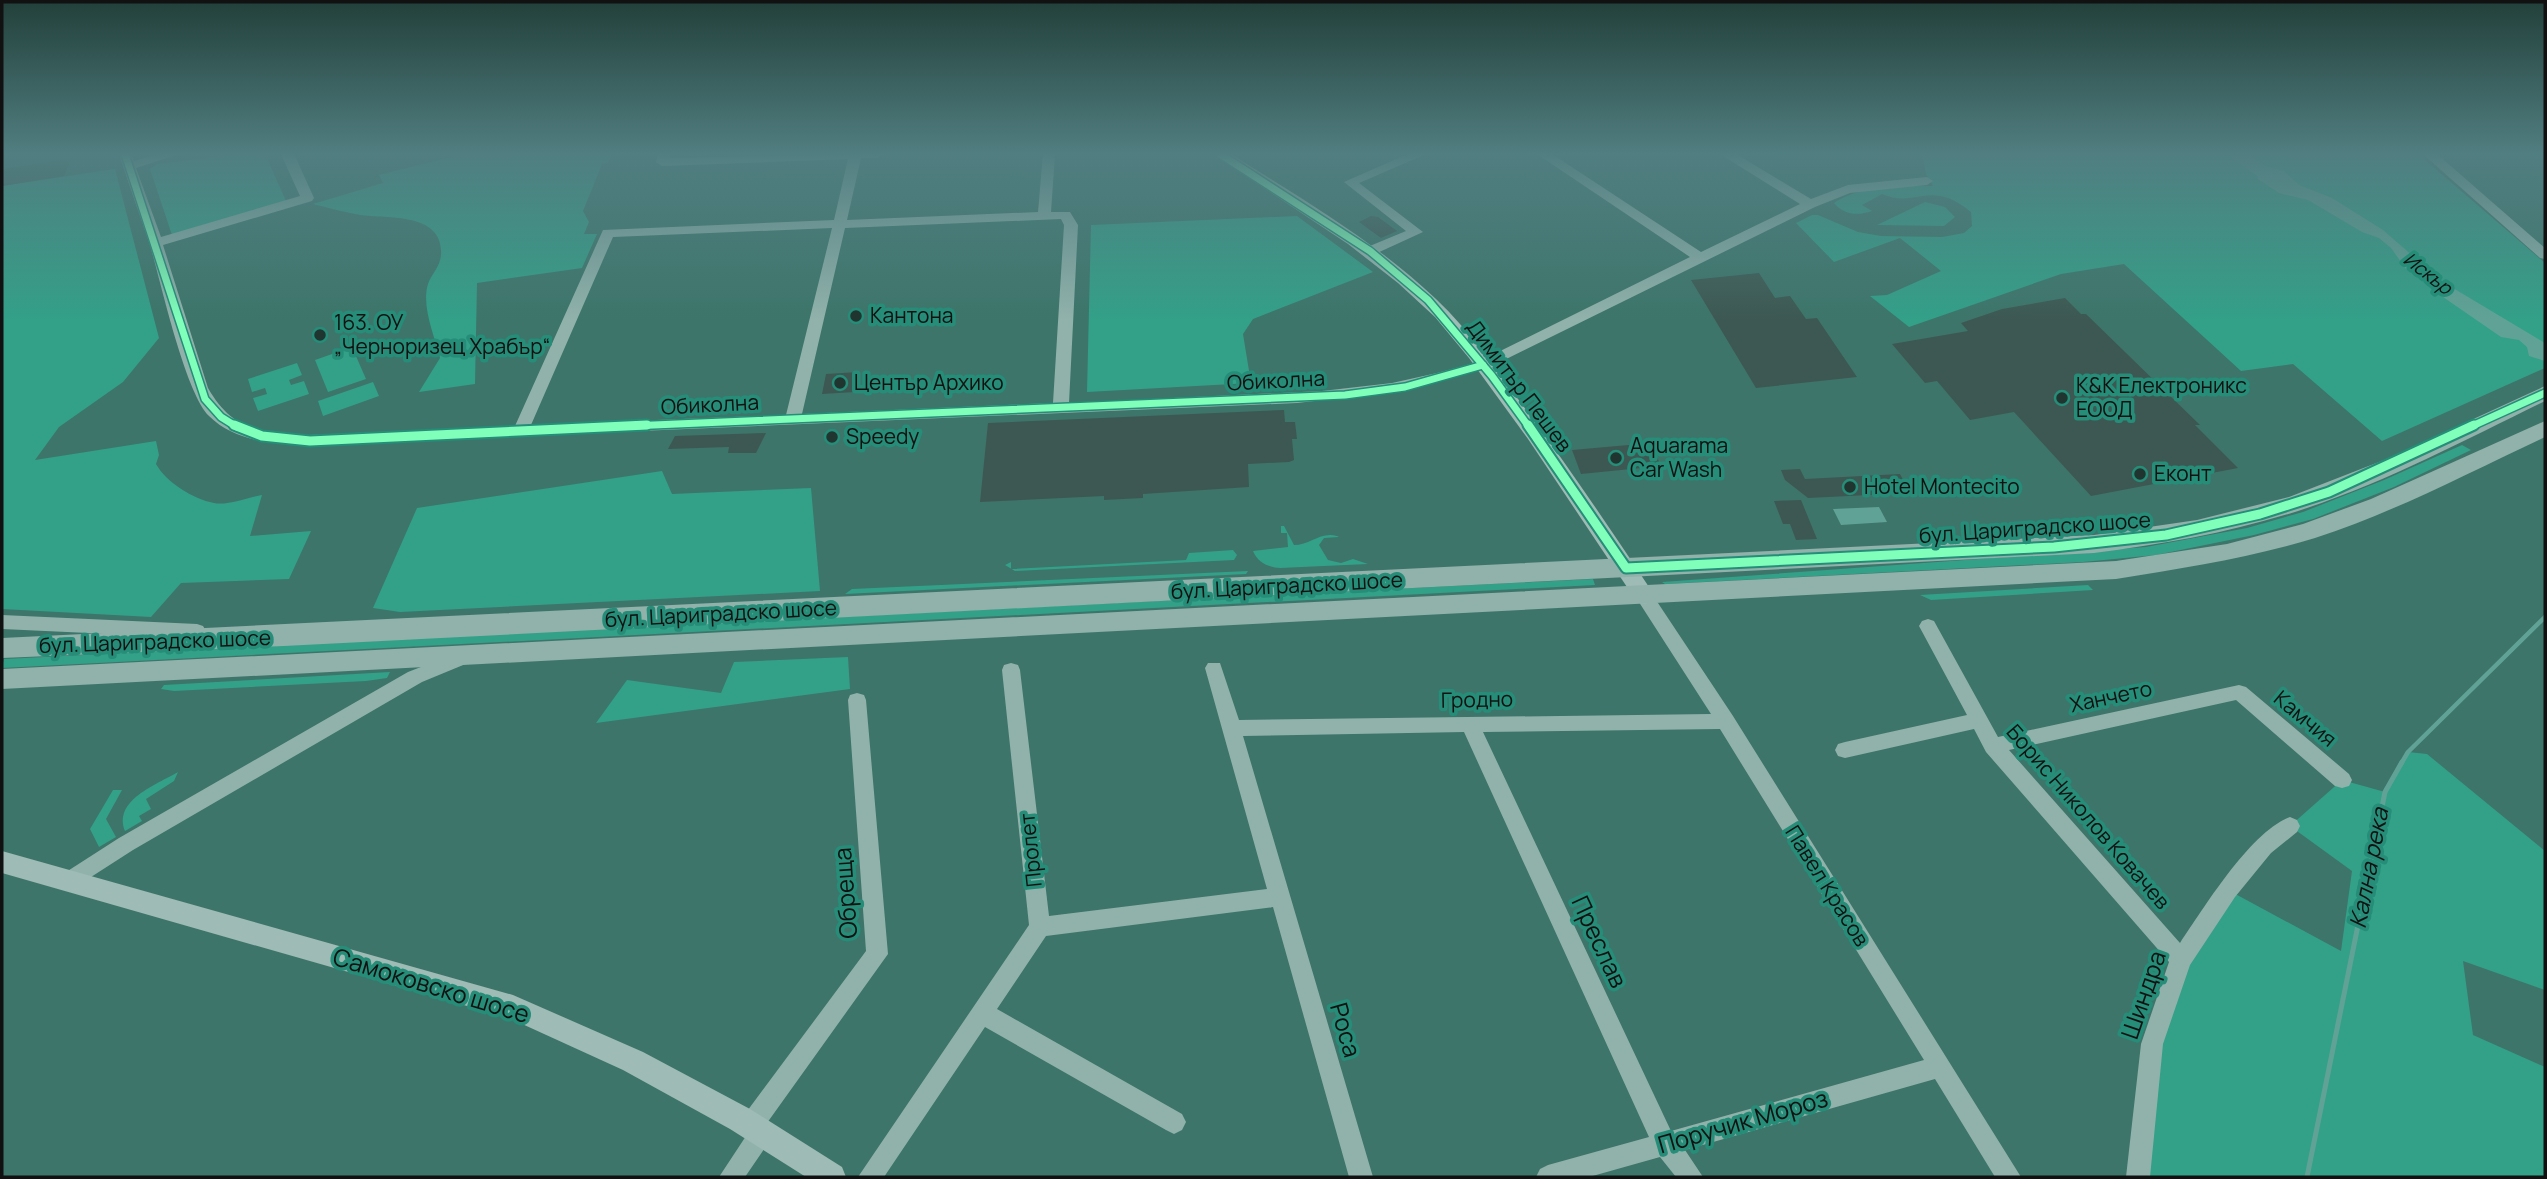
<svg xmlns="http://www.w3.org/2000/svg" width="2547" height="1179" viewBox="0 0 2547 1179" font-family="Manrope,sans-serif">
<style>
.green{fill:#33a088}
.water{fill:#60a396}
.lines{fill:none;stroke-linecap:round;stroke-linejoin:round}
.stream-far1{stroke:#60a396;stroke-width:4.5}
.stream{stroke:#60a396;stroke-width:5}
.river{fill:#60a396;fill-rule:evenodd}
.building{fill:#3d5852}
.minor{fill:#91b2ab;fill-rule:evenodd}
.major{fill:#9ebbb5;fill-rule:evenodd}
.highway{fill:#91b1ab;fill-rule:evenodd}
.cycleway-far1-casing{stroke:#258d78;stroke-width:10}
.cycleway-casing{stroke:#258d78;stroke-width:13}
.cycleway-far1{stroke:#80ffba;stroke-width:7}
.cycleway{stroke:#80ffba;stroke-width:9}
.poi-dot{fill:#203430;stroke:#258d78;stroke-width:2.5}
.labels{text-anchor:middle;stroke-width:7;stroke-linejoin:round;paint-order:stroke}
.far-water-label{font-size:19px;font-style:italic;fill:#111;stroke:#258d78}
.poi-label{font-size:21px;fill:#111;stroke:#258d78;text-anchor:start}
.street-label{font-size:21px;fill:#111;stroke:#258d78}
.water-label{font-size:23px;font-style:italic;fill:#111;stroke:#258d78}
.near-street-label{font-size:24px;fill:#111;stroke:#258d78}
</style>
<rect width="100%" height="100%" fill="#3d756a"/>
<!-- green -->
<g class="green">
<polygon points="238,154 265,154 286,201 172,235 150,169 157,164"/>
<path d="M463,154h149l-4,9 -6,1 -19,47 6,11 -5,12h13l-15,34 -105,15 -2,101 -56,8 21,-34c-5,-21 -19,-52 -12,-74 4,-11 12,-17 13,-29 3,-43 -53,-36 -81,-40 -16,-3 -31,-7 -47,-11l70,-21 -4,-8z"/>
<path d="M1922,154h496l127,109v105l-163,73 -89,-77 -52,7 -117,-107 -63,10 -152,53 -39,-31 17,-1 54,-24 -41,-33 -66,24 -38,-39 16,-8h6l40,17 23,4 61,1 22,-4 8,-7 -1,-14c-41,-34 -55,-3 -89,-18l-20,11 10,6c-14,5 -28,4 -38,-8 28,-19 67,-17 99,-17l-7,-12z"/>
<path d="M115,169l44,169 -36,44 -64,45 -24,33 121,-19 3,14 -3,9c10,18 37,35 58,39 13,3 35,-6 48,-8l-12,41 61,-5 -22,48 -108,4 -30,34 -149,-8v-423z"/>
<polygon points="1925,202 1945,207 1955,217 1944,226 1877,225"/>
<polygon points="1297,216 1373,272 1253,319 1243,334 1251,383 1087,392 1091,225"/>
<polygon points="352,347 366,379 328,392 315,360"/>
<polygon points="297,363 302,375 289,380 291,385 304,381 309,394 258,411 253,398 267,394 265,388 252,392 248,379"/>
<polygon points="373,382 379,396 323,416 318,401"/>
<polygon points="2462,445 2471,450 2394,487 2313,519 2254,535 2156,555 2083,562 1665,584 1662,582 2146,547 2247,528 2303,512 2384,480"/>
<polygon points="662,471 672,494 811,488 820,591 400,612 373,608 417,508"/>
<path d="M1281,526h3l10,19c16,0 27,-14 43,-9l2,1 -15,1 -5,7 9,15 13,3 12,-4 15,5 -88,4c-12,-1 -22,-5 -27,-17l35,-4 -1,-14h-6z"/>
<polygon points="1233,550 1237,555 1234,560 1015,571 1005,565 1011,562 1011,569 1186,560 1189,553"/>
<polygon points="1248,571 1246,574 845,594 852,589"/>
<polygon points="1593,579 1595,585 2,668 4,659"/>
<polygon points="2088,585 2093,590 1931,600 1920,595"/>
<polygon points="848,657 850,689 596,723 627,680 721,693 734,662"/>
<polygon points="390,672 387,678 366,681 174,691 161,689 164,685"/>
<polygon points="2408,752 2427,754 2545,851 2545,990 2463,961 2473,1035 2545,1067 2545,1177 2138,1177 2152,1044 2181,960 2228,890 2341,951 2352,871 2290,826 2342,780 2385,792"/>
<path d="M178,772l-4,9 -28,18 5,10 -12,7 3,5 -17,10c-12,-31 31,-46 53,-59z"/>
<polygon points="113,790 122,790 106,819 116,837 99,847 90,829"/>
</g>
<!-- water -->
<g class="water">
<polygon points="2246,161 2284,171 2299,185 2332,198 2383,230 2422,264 2434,270 2443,282 2545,343 2545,361 2529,356 2527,347 2519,340 2501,337 2430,288 2421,277 2406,269 2391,248 2379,238 2362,232 2308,200 2279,193 2258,179 2257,172"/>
<polygon points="1879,507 1887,522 1841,525 1833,509"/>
</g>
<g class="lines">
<!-- stream-far1 -->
<polyline class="stream-far1" points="2401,764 2408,752 2545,617"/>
<!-- stream -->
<polyline class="stream" points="2307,1177 2385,792 2402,762"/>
<!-- river -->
<polygon class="river" points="2226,154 2248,154 2281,178 2272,183 2266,182"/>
</g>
<!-- building -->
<g class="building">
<polygon points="72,158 64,176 2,186 2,169"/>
<polygon points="1371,216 1378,217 1397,231 1381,238 1359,222"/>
<polygon points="1759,273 1775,298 1790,296 1806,319 1817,318 1857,377 1756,388 1691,280"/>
<polygon points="2065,298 2081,314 2086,314 2200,425 2195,425 2238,468 2091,496 2014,412 1970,420 1937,381 1925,383 1892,344 1968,331 1961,323 2002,309"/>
<polygon points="858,372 855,392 822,394 826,374"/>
<polygon points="1284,410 1285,422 1295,422 1297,439 1292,439 1294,460 1289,462 1248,464 1249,487 1143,494 1143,498 1104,500 1104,496 980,502 988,423"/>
<polygon points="766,433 756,453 728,453 729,447 668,449 675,436"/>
<polygon points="1651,443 1661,466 1581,474 1572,450"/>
<polygon points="1800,469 1805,479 1900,474 1910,493 1808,498 1785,480 1781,470"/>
<polygon points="1801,500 1817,539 1796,540 1790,524 1783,524 1774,501"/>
</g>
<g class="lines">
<!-- minor -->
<g class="minor">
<path d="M119,154h12l3,7 23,-7h22l-43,14 25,69 139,-41 -19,-42h13l20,44 -2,3 -149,44 45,143c25,44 54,45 101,47l206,-9 88,-196 231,-10 14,-61 -186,7 -6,-4 2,-8h13l-1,4 213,-4 -6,4h-16l-14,62 191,-8 5,-58h12l-4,58h19l8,13 -9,178 253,-12 70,-8 45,-10 41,-11 212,-105 -153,-103h15l149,98 99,-48 -80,-50h16l75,45 37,-14 79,-8 6,4 -6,4 -77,8 -35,14 -327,161 -96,24 -95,11 -988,42c-34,-1 -74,-3 -100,-29 -24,-24 -48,-133 -59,-171 -10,-30 -21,-60 -31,-91zM1061,219l3,6 -11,178 -251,11 43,-186zM832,228l-46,187 -255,10 82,-188z"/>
<polygon points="1408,154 1426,154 1359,183 1423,232 1375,254 1365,254 1365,248 1406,231 1344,182"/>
<polygon points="2423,154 2437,154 2545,248 2545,259 2540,258"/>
<path d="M1644,589l6,2 83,125 288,461h-26l-60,-98 -250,71 18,27h-27l-16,-20 -71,20h-53l4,-8 8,-4 101,-28 -185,-405 -221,4 130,441h-24l-76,-270 -227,29 -49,73 185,105 4,8 -4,8 -8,4 -8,-4 -181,-103 -101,150h-26l171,-252 -27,-255 2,-5 7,-2 7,2 2,5 29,246 218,-27 -62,-221 3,-5h12l19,57 472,-6 -76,-118 3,-5zM1720,729l204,331 -253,71 -188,-399z"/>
<polygon points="2,615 197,624 203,626 206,631 203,636 197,638 2,629"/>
<path d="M1928,619l6,2 64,116 241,-52 7,2 103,87 3,6 -3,6 -7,2 -7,-2 -99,-86 -227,50 171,193c24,-35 70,-111 110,-126l7,3 3,6 -3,6 -26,21 -36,44 -45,68 -27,79 -13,133h-24l15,-133 28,-82 -183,-210 -12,-23 -129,29 -7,-2 -3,-6 3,-6 7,-2 122,-27 -48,-89 3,-5z"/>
<polygon points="462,651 468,653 471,658 468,663 422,682 133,850 77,886 70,889 63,886 60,880 63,874 119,838 408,672"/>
<polygon points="857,693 864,695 866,700 888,954 767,1123 771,1125 775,1133 745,1177 719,1177 746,1136 742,1134 738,1126 742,1118 866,951 848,700 850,695"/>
</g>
<!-- major -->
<g class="major">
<path d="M1213,154h18c71,45 144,87 205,145 35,33 62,73 91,112 43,58 84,119 124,179l4,6 -4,6 -7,2 -7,-2 -109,-163 -59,-81 -34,-41 -37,-34 -50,-39z"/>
<polygon points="2,851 513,995 643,1052 750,1109 842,1167 846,1177 806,1177 730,1129 623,1070 509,1018 2,873"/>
</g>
<!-- highway -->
<g class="highway">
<path d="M2545,386v15c-78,38 -155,79 -238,107 -69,23 -141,36 -213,45l-1810,93 -282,12v-20l2092,-103 103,-15 92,-23 95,-37z"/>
<path d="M2545,421v16c-75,35 -150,75 -230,101 -65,20 -132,30 -199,41l-2114,110v-20l2114,-108 111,-17 76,-20 68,-25z"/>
</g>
<!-- cycleway-far1 casing -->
<g class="cycleway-far1-casing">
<g id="cycleway-far1">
<polyline points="125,154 205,399 221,417 237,427"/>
<polyline points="1220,154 1370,251 1428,300 1492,376 1529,427"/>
<polyline points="607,427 1345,395 1405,387 1483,365"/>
<polyline points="2470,427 2545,393"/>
</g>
</g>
<!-- cycleway casing -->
<g class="cycleway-casing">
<g id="cycleway">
<polyline points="234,425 262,436 310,441 647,425"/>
<polyline points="1528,425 1626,568 2054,547 2166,535 2260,514 2329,492 2474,425"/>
</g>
</g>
<!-- cycleway-far1 -->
<use href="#cycleway-far1" class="cycleway-far1"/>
<!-- cycleway -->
<use href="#cycleway" class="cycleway"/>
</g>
<!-- sky -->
<linearGradient id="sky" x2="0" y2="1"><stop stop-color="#22403a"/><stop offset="0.48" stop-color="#517e81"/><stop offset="1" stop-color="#517e81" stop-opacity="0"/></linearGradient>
<rect width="2547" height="320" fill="url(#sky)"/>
<!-- markers -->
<g class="poi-dot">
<circle cx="856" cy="316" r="7"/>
<circle cx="320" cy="335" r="7"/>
<circle cx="840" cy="383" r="7"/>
<circle cx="2062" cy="398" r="7"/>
<circle cx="832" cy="437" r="7"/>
<circle cx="1616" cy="458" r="7"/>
<circle cx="2140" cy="474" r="7"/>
<circle cx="1850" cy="487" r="7"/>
</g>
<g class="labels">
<!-- far-water labels -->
<g class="far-water-label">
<text transform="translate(2428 273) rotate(38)" y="7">Искър</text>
</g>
<!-- poi labels -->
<g class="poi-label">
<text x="870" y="323">Кантона</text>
<text x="334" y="330">163. ОУ<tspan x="334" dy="24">„Черноризец Храбър“</tspan></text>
<text x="854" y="390">Център Архико</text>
<text x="2076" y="393">K&amp;K Електроникс<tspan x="2076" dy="24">ЕООД</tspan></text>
<text x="846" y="444">Speedy</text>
<text x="1630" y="453">Aquarama<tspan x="1630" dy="24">Car Wash</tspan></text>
<text x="2154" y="481">Еконт</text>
<text x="1864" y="494">Hotel Montecito</text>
</g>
<!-- street labels -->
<g class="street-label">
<text transform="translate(1276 381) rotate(-3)" y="7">Обиколна</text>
<text transform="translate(1519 386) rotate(53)" y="7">Димитър Пешев</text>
<text transform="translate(710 405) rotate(-3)" y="7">Обиколна</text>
<text transform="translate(2035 528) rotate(-4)" y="7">бул. Цариградско шосе</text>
<text transform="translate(1287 586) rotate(-3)" y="7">бул. Цариградско шосе</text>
<text transform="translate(721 614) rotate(-3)" y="7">бул. Цариградско шосе</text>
<text transform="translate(155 642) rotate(-2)" y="7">бул. Цариградско шосе</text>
<text transform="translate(2111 697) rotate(-12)" y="7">Ханчето</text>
<text transform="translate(1477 700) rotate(-1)" y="7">Гродно</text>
<text transform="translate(2305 719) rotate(40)" y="7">Камчия</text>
<text transform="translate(2088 817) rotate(49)" y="7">Борис Николов Ковачев</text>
<text transform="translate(1031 850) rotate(-96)" y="7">Пролет</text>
<text transform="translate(1827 886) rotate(58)" y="7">Павел Красов</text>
</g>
<!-- water labels -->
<g class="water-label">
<text transform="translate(2369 868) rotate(-79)" y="8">Кална река</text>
</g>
<!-- near-street labels -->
<g class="near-street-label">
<text transform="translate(846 893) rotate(-94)" y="8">Обреща</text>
<text transform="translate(1599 942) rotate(65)" y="8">Преслав</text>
<text transform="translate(431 986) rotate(17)" y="8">Самоковско шосе</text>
<text transform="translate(2144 995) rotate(-71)" y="8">Шиндра</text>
<text transform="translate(1345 1030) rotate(74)" y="8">Роса</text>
<text transform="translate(1743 1122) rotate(-16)" y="8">Поручик Мороз</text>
</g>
</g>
<!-- border -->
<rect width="2547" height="1179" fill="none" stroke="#111111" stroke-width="7"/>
</svg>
